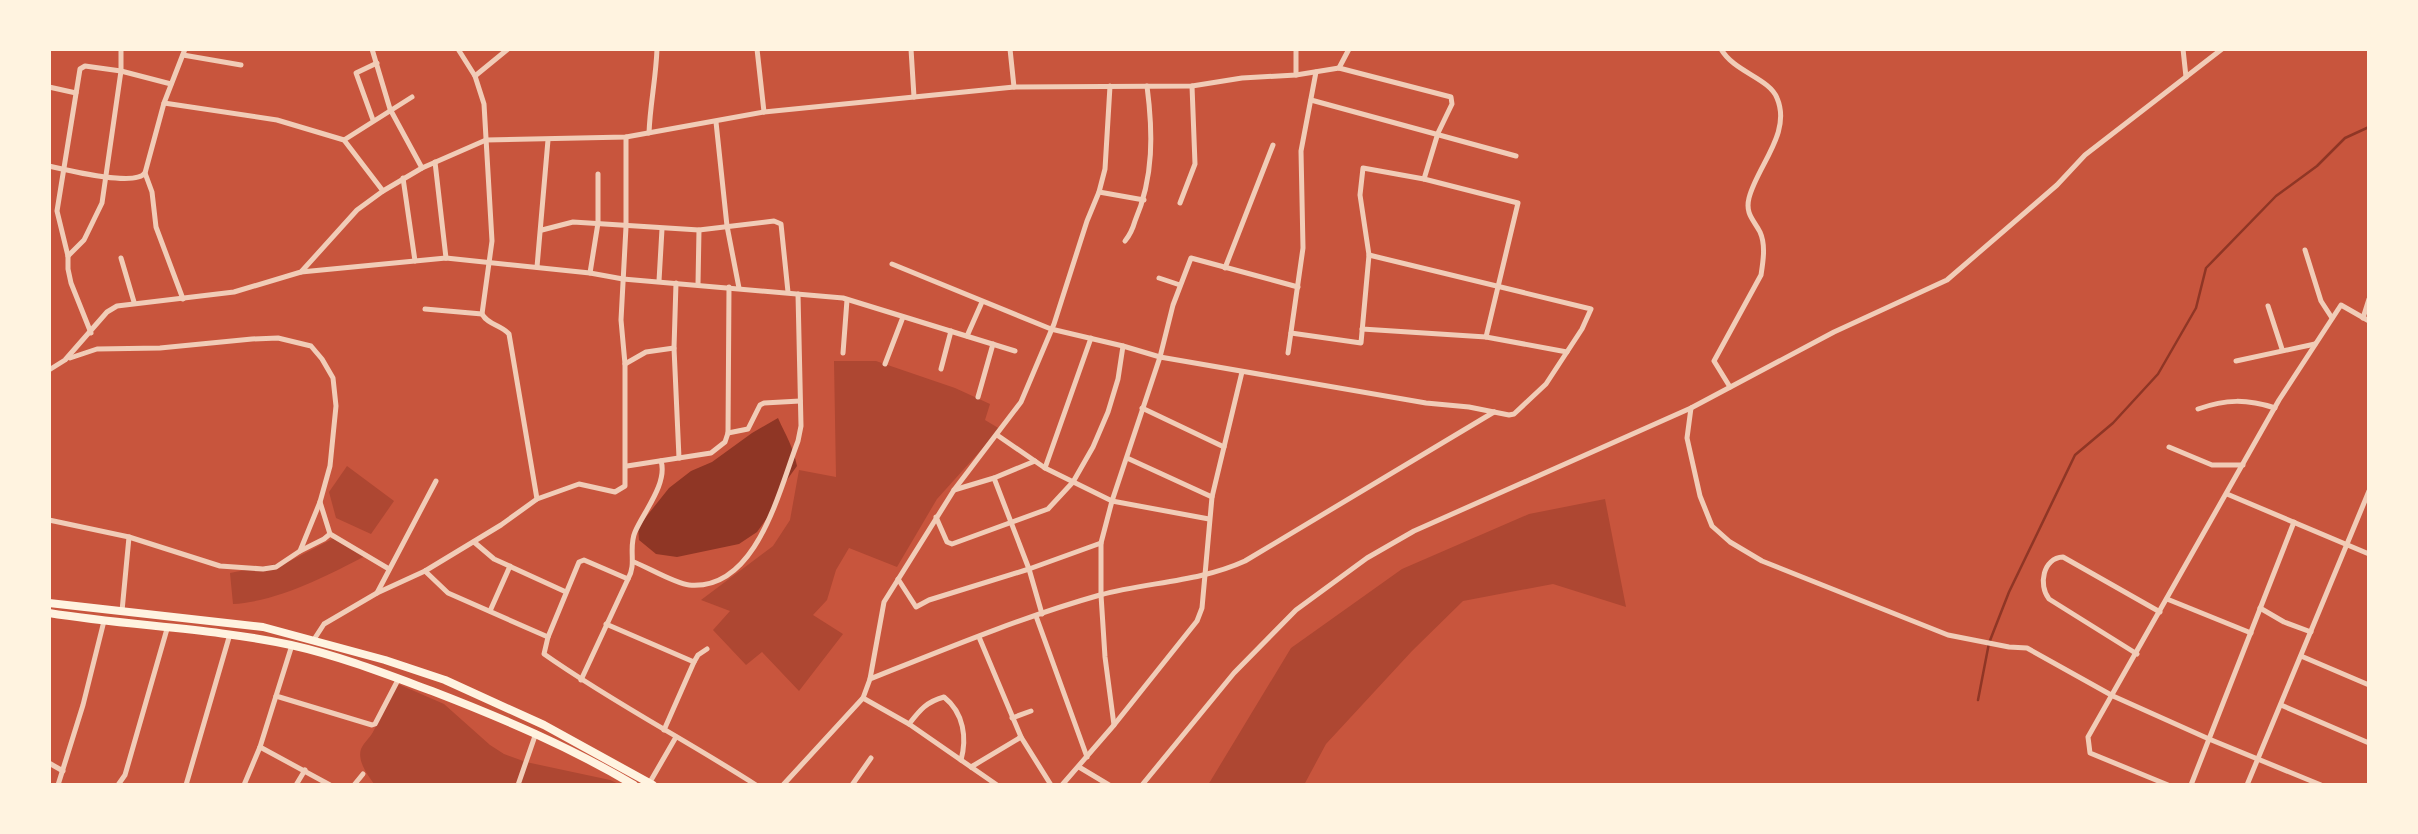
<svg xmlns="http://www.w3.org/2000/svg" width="2418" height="834" viewBox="0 0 2418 834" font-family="Lato,sans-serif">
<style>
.green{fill:#ae4732}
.water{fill:#8f3625}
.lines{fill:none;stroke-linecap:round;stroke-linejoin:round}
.stream{stroke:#8f3625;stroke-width:2.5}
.minor{stroke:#f1ccb7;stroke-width:5}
.secondary{stroke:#fff3e0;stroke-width:8}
</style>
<rect width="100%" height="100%" fill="#c8553d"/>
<!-- green -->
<g class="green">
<polygon points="834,361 876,361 955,388 990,404 985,420 1000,429 937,499 897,567 849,548 836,570 827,600 813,615 843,634 799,691 762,652 746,665 713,630 730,611 701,600 773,546 790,520 799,470 836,477"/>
<polygon points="347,466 394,501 371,534 336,518 329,492"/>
<polygon points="1605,499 1626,607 1553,584 1463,601 1412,651 1326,744 1304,785 1208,785 1291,648 1402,569 1529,514"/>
<path d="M334,538l31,18c-38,20 -89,46 -132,48l-3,-31 60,-12z"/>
<path d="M398,684l46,20 46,41 14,9 22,8 84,18 11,5h-246c-7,-9 -18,-24 -14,-36 3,-7 10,-12 13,-19 8,-15 15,-31 24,-46z"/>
</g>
<!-- water -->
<path class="water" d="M778,418c8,18 15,28 19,48l-16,22 -9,23 -15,21 -18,12 -62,13 -21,-3 -17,-14 -1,-13 31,-39 22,-17 21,-9 40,-29z"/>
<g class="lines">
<!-- stream -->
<polyline class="stream" points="1978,700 1989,643 2009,592 2075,455 2113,423 2158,374 2196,308 2206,268 2276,196 2317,166 2345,138 2369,127"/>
<!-- minor -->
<g class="minor">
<polyline points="372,49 390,109 422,168"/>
<path d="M458,49l17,27 9,28 8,137 -10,73c6,11 19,11 27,20l28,165"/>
<polyline points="757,49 764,112"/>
<polyline points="911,49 914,97"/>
<polyline points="1010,49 1014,87"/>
<path d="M1721,49c13,23 48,29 56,49 15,35 -20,68 -28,100 -4,16 5,22 11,34 6,13 3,30 1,43l-47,86 16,26"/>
<polyline points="2183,49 2186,77"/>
<polyline points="183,55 241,65"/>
<polyline points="1339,68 1349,49"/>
<polyline points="1296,75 1296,49"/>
<polyline points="475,76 508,49"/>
<polyline points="49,87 76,93"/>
<polyline points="1311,100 1516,156"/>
<polyline points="164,103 277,120 344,140 383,191"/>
<polyline points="373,120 356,73 377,63"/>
<polyline points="716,122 727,226 739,288"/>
<path d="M649,133c1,-28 7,-55 8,-84"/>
<polyline points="344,140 412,97"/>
<polyline points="435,162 446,258"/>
<path d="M49,166c18,4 86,21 96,7l19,-70 21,-54"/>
<polyline points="145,173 152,192 156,227 183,299"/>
<polyline points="403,178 415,261"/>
<polyline points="1099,192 1144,200"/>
<polyline points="1180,203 1195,164 1192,86"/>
<polyline points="542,230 573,222 699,230 774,221 781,224 788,292"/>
<path d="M1125,241c5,-6 8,-13 10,-20 19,-44 18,-89 12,-135"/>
<polyline points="2305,250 2321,301 2332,318"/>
<polyline points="68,256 84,240 102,203 121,71 121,49"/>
<polyline points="121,258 134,302"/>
<polyline points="892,264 1051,329 1123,346 1160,357 1426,403 1469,407 1509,415 1514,414 1546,384 1582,329 1591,309 1369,255"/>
<polyline points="537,267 548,140"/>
<polyline points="1225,268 1273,145"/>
<polyline points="301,272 446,258 590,273 623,279 843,298 1015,351"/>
<polyline points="590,273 598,223 598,174"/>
<polyline points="1159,278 1180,285"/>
<polyline points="659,281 662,229"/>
<polyline points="676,283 674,348 679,458"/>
<polyline points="698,284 699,230"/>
<polyline points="2268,306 2282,349"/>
<polyline points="425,309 482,314"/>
<polyline points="2363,318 2369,299"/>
<polyline points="1362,329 1486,337 1567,352"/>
<polyline points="91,333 71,283 68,269 68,256 57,211 80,69 85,66 121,71 171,84"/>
<polyline points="1291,333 1361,343 1369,255 1360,195 1363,168 1424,179 1518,203 1486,337"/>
<polyline points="967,336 982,302"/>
<polyline points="843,353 847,300"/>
<polyline points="1288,353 1303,248 1301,151 1316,72"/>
<polyline points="2236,361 2315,344"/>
<polyline points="625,364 646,352 674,348"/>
<polyline points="885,364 903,317"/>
<polyline points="941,369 951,331"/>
<polyline points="49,370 65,360 107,312 117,306 234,292 301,272 357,210 383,191 422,168 486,140 626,137 764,112 1014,87 1192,86 1242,78 1296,75 1339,68 1451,97 1452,104 1438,133 1424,179"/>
<polyline points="978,397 993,344"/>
<polyline points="1142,408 1224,447"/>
<polyline points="1691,408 1687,438 1700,496 1712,526 1730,542 1762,561 1948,635 2009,647 2027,648 2113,696 2209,739 2321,785"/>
<path d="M2198,409c28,-10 49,-10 77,-1"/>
<polyline points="728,433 748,429 760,405 764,403 800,401"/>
<polyline points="997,435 1045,468 1112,501 1209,519"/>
<polyline points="2169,447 2212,465 2243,465"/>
<polyline points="1127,458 1212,497"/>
<path d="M661,461c7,22 -18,52 -26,71 -7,16 2,32 -7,47l-44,-19 -5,2 -31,75 -4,17c68,48 142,86 212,131"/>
<polyline points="627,466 711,453 725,442 728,433 729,287"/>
<polyline points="1045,468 1091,338"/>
<polyline points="994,478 1029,569 1042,614"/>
<polyline points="954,490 994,478 1035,461"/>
<polyline points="2227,494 2369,554"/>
<polyline points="320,502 330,534 389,569"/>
<polyline points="936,517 947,542 952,544 1048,509 1073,482 1093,447 1108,412 1118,379 1123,346"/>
<polyline points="49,520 129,537 220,566 263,569 276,567 300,551 320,502 330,466 336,406 333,378 322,359 311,346 278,338 252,339 160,348 97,349 70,358"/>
<polyline points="474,542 494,559 566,592"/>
<polyline points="300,551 324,539 330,534"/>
<path d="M634,562c13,5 42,22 55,23 68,6 90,-95 109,-144l3,-15 -3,-132"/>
<polyline points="425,571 448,593 548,637"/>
<polyline points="898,579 916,607 929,600 1029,569 1101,543"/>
<polyline points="377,593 436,481"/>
<polyline points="2167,599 2251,633"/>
<polyline points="2260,608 2284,622 2311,632"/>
<polyline points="122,611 129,537"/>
<polyline points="490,611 510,566"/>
<polyline points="1036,616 1087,757"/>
<polyline points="606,624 694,662"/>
<polyline points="979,637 1021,737 1051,785"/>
<polyline points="313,641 324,624 377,593 425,571 501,525 537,499 579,484 615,492 625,486 625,364 621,320 626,227 626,137"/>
<path d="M2137,654l-88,-55c-11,-14 -6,-41 14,-42l97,55"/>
<polyline points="2301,656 2369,685"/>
<path d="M870,679c75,-30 152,-62 230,-84 48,-13 99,-13 145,-34l249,-149"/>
<polyline points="581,680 628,579"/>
<polyline points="276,696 372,725 375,724 399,678"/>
<polyline points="863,698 909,724 997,785"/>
<polyline points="2281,705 2369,743"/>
<polyline points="1012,718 1031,711"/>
<path d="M909,724c11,-14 17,-22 35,-27 20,16 23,41 17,63"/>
<polyline points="1114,725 1105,657 1101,595 1101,543 1112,501 1160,357 1173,305 1191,258 1298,287"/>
<polyline points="664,730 694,662 698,655 707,649"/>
<polyline points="260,747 330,785"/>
<polyline points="49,763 63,771"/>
<polyline points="971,767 1021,737"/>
<polyline points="1079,767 1109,785"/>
<polyline points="650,782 676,737"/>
<polyline points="58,785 83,705 104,621"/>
<polyline points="118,785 125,775 167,629"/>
<polyline points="186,785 230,634"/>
<polyline points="244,785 260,747 292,645"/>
<polyline points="296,785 305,770"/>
<polyline points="354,785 363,774"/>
<polyline points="518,785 536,733"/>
<polyline points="783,785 863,698 870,679 884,602 954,490 1021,402 1054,324 1087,221 1099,192 1105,169 1110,86"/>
<polyline points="852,785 871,758"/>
<polyline points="1062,785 1114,725 1197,621 1202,608 1212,497 1242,372"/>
<polyline points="1142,785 1234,673 1296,610 1367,558 1414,531 1691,408 1834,332 1947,280 2057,185 2085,155 2222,49"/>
<polyline points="2168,785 2090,753 2088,737 2279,400 2341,305 2369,321"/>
<polyline points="2191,785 2294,522"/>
<polyline points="2247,785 2369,491"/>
</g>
<!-- secondary -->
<g class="secondary">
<polyline points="49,603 263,627 385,660 445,680 544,725 653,785"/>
<path d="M49,613c80,13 163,15 242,32 49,11 95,29 141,46 70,27 138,56 202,94"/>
</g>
</g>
<!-- border -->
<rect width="2418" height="834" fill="none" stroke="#fff3e0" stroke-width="102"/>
</svg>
